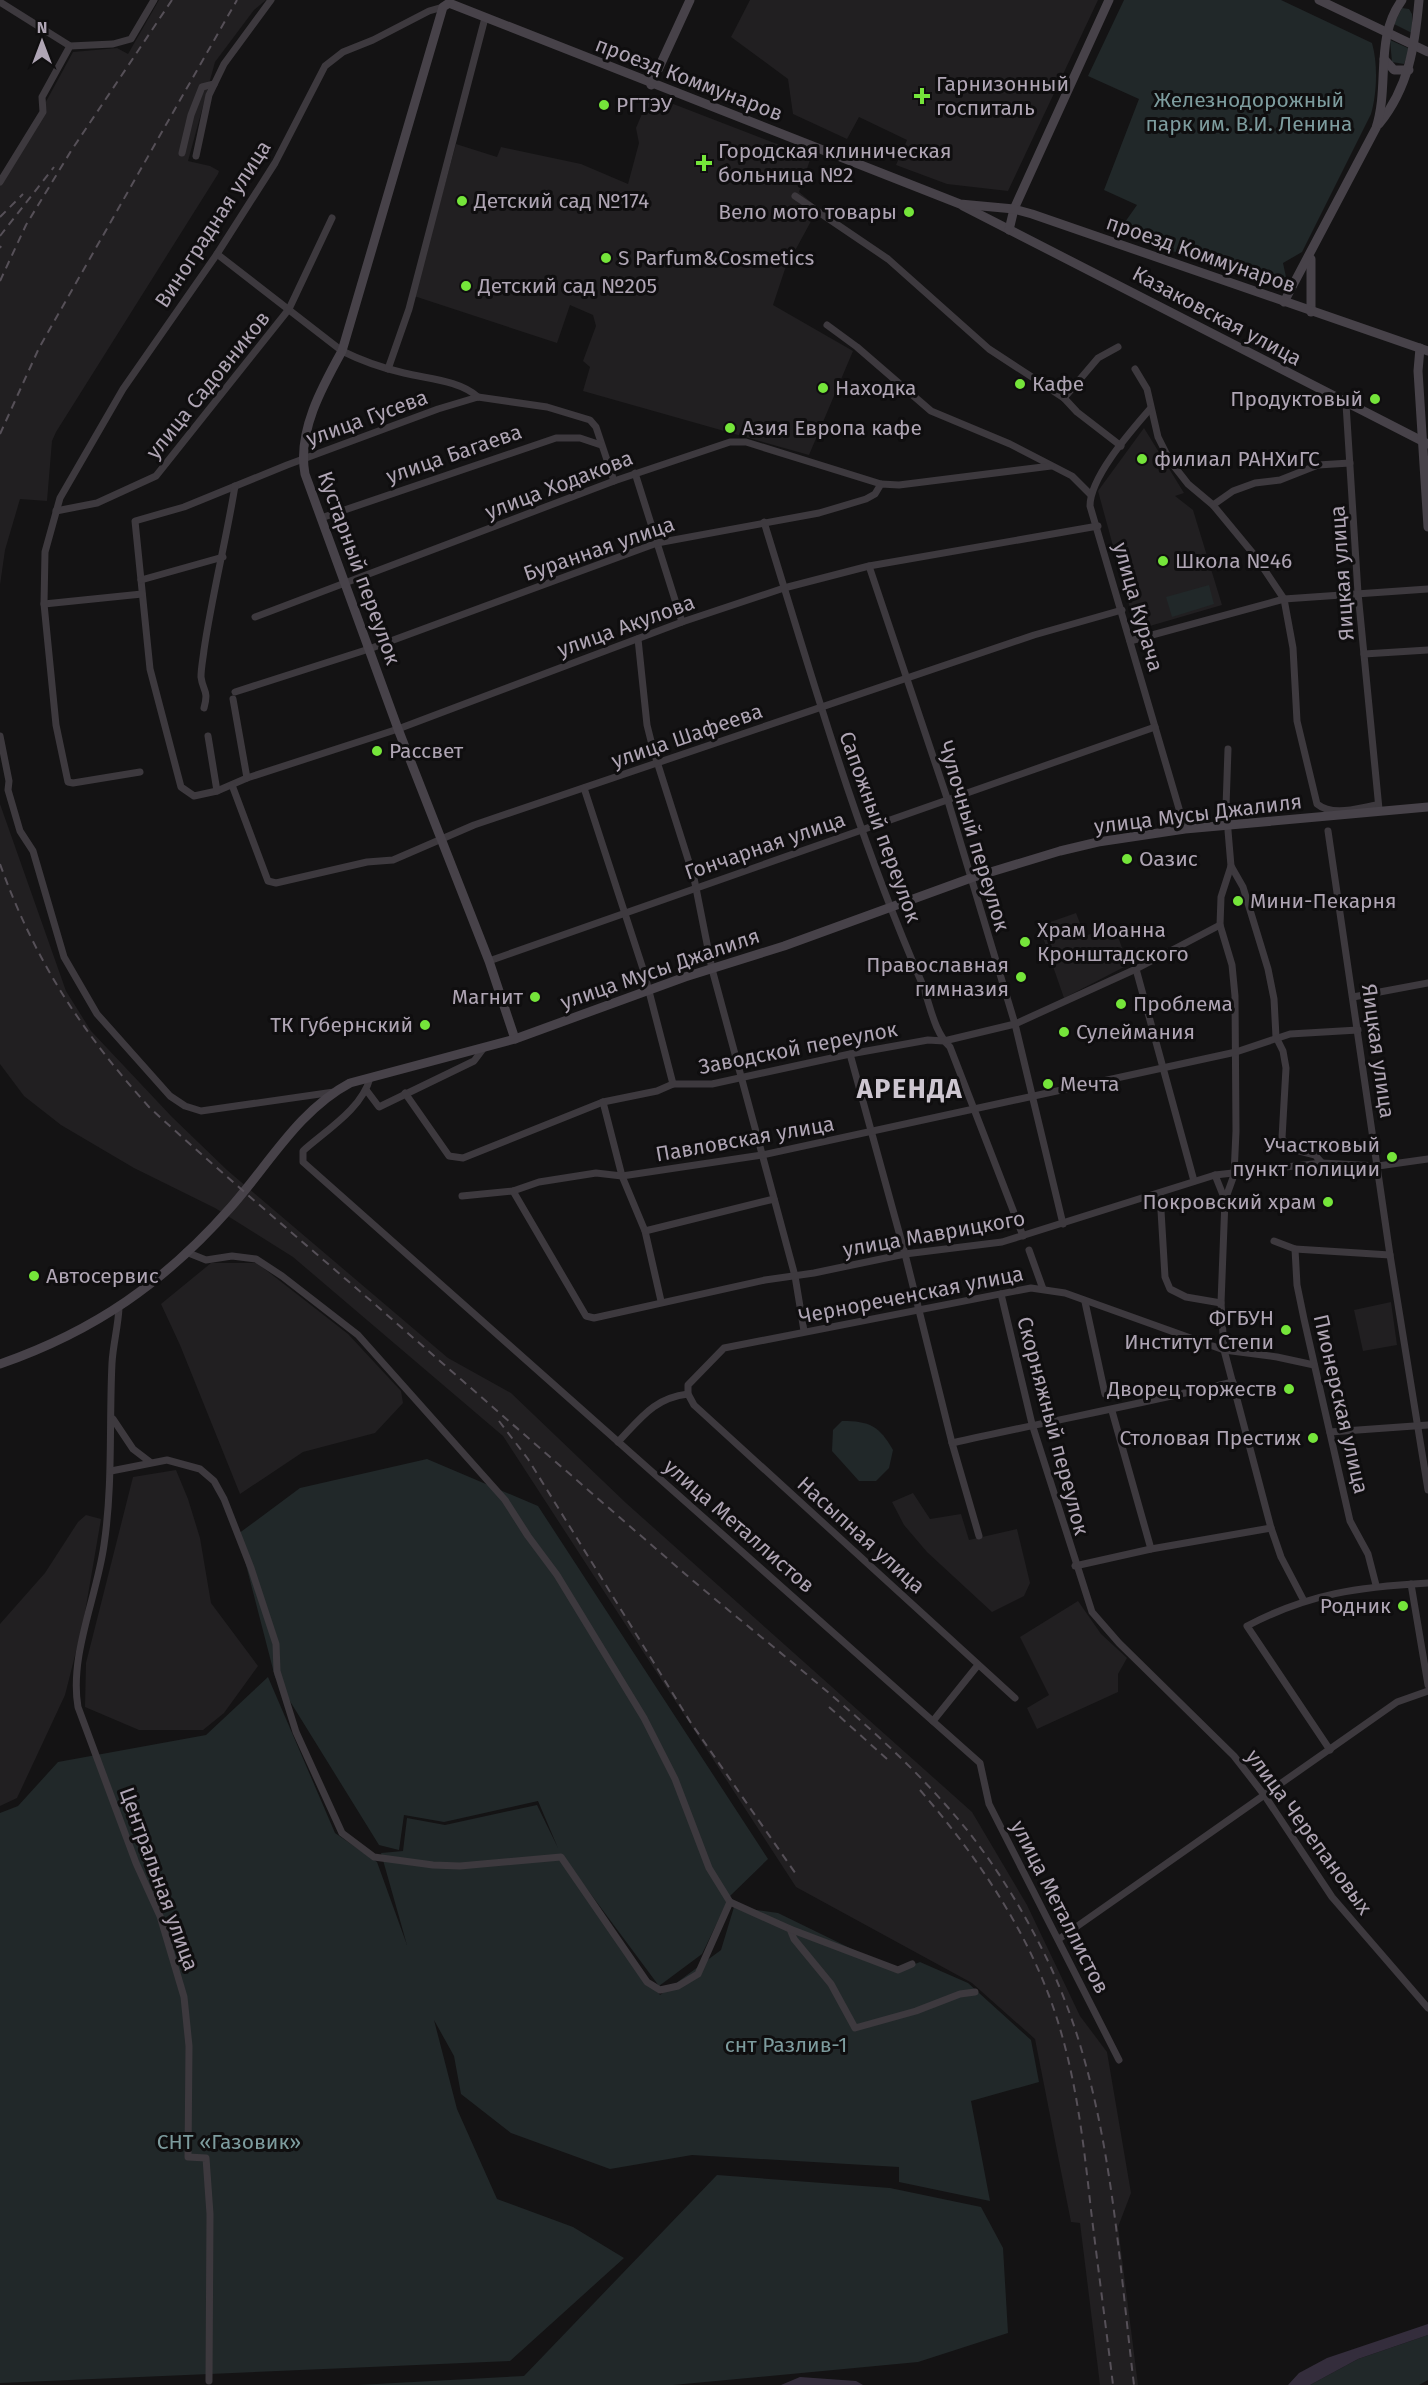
<svg xmlns="http://www.w3.org/2000/svg" width="1428" height="2385" viewBox="0 0 1428 2385" font-family="'Fira Sans',sans-serif">
<style>
.built{fill:#211f21}
.green{fill:#212829}
.water{fill:#342d3c}
.lines{fill:none;stroke-linecap:round;stroke-linejoin:round}
.street{stroke:#3d393e;stroke-width:7}
.secondary{stroke:#474249;stroke-width:9}
.rail{stroke:#565058;stroke-width:2;stroke-dasharray:8 6;stroke-linecap:butt}
.poi-dot{fill:#75e53a;stroke:#0f0e0f;stroke-width:2}
.labels{text-anchor:middle;stroke-width:6;stroke-linejoin:round;paint-order:stroke}
.street-label{font-size:21px;fill:#afa5b4;stroke:#0f0e0f}
.poi-label{font-size:21px;fill:#afa5b4;stroke:#0f0e0f;text-anchor:start}
.park-label{font-size:21px;fill:#7d9c9e;stroke:#0f0e0f}
.district-label{font-size:27px;font-weight:bold;letter-spacing:1.5px;fill:#cdc6d0;stroke:#0f0e0f}
</style>
<rect width="100%" height="100%" fill="#141314"/>
<!-- built -->
<g class="built">
<polygon points="159,0 266,0 254,10 215,62 188,161 210,166 219,171 218,174 56,432 52,441 47,501 20,499 5,550 0,585 0,186 73,52 117,48 128,54"/>
<polygon points="750,0 1098,0 1008,191 947,184 896,165 907,140 859,117 847,139 793,114 788,79 731,37"/>
<polygon points="650,95 811,157 799,192 817,207 815,214 785,269 773,305 853,351 809,455 583,391 590,367 583,361 596,326 593,315 570,305 557,343 414,296 456,144 497,157 501,147 581,164 628,184 639,143 636,128"/>
<polygon points="1144,428 1184,493 1175,496 1193,510 1222,605 1136,630 1098,491"/>
<polygon points="0,804 66,991 91,1031 172,1117 227,1170 448,1358 511,1393 626,1503 972,1812 1027,1905 1080,2016 1107,2052 1131,2193 1118,2227 1138,2385 1100,2385 1080,2223 1071,2222 1035,2039 972,1983 796,1887 503,1436 293,1257 215,1208 134,1168 61,1125 24,1096 0,1064"/>
<polygon points="1076,913 1085,936 1114,925 1128,965 1064,998 1039,926"/>
<polygon points="211,1263 257,1263 348,1334 401,1391 403,1403 375,1433 303,1452 240,1494 180,1345 161,1304"/>
<polygon points="1391,1302 1397,1345 1363,1351 1354,1310"/>
<polygon points="176,1470 188,1499 200,1538 211,1603 258,1666 224,1713 203,1730 139,1730 85,1707 86,1663 133,1477"/>
<polygon points="913,1493 930,1519 961,1514 969,1540 1017,1529 1030,1583 1024,1596 992,1612 927,1552 904,1525 892,1502"/>
<polygon points="86,1515 101,1519 83,1624 65,1695 17,1798 0,1806 0,1624 45,1573 78,1522"/>
<polygon points="1078,1601 1101,1634 1127,1658 1118,1674 1118,1692 1037,1729 1027,1708 1049,1695 1020,1637"/>
</g>
<!-- green -->
<g class="green">
<path d="M1124,0h157l91,43c6,21 5,50 -1,71l-69,138 -19,11 3,14 -4,7 -9,2 -18,-6 -137,-48 19,-27 -33,-15 35,-91 -51,-23z"/>
<polygon points="1402,8 1409,9 1412,14 1412,33 1394,24"/>
<polygon points="1390,40 1410,49 1404,64 1392,62"/>
<polygon points="1209,585 1214,604 1172,617 1166,597"/>
<path d="M842,1421c28,0 37,5 51,29l-4,18 -13,13h-17l-27,-30 1,-21z"/>
<polygon points="427,1459 538,1506 768,1859 730,1896 702,1954 659,1986 561,1854 660,1995 721,1950 734,1907 778,1913 897,1971 920,1962 968,1983 1031,2040 1039,2082 971,2101 990,2201 899,2182 899,2167 692,2155 610,2169 511,2133 461,2094 454,2056 434,2020 457,2109 497,2199 573,2227 624,2258 510,2361 0,2383 0,1813 18,1806 58,1762 206,1735 268,1677 335,1833 377,1862 407,1945 381,1853 403,1851 407,1818 445,1825 537,1805 558,1848 538,1801 444,1822 404,1815 399,1850 379,1845 275,1677 238,1534 300,1488"/>
<polygon points="717,2175 890,2188 981,2207 1003,2248 1008,2333 918,2362 673,2385 358,2385 524,2376"/>
<polygon points="1428,2335 1428,2380 1419,2385 1310,2385 1358,2359"/>
</g>
<!-- water -->
<g class="water">
<polygon points="1428,2324 1428,2335 1358,2359 1310,2385 1288,2385 1299,2373 1327,2358"/>
<polygon points="800,2377 856,2381 863,2385 781,2385"/>
</g>
<g class="lines">
<!-- street -->
<g class="street">
<polyline points="0,2 70,46 113,44 131,39 154,0"/>
<polyline points="182,153 191,115 202,87 214,84"/>
<polyline points="196,156 209,95 224,64 271,0"/>
<polyline points="0,182 43,112 42,97 70,46"/>
<polyline points="795,196 888,259 989,349 1064,398 1077,412 1121,446"/>
<path d="M217,254l125,97c20,10 40,17 62,22 24,6 55,7 74,24"/>
<polyline points="827,325 857,347 931,411 1010,444 1072,476 1090,494"/>
<polyline points="388,369 409,309 485,18"/>
<path d="M1135,369l12,20 11,48 12,24 18,23 25,21 43,52 28,42 9,49 4,73 20,83c16,13 41,4 60,1"/>
<polyline points="1064,398 1098,358 1118,347"/>
<polyline points="1346,404 1358,593 1379,809"/>
<path d="M1150,409c-19,22 -60,68 -60,97l95,323"/>
<polyline points="635,473 682,622"/>
<polyline points="614,481 596,427 590,420 547,407 478,397 438,409 287,465 184,507 135,521 150,669 181,787 194,796 217,791 247,778 398,729 682,622 784,588 869,566 1098,526"/>
<polyline points="1213,505 1233,491 1255,483 1280,480 1318,465 1350,463"/>
<polyline points="56,511 97,503 156,476 289,309 332,218"/>
<polyline points="321,518 556,438 580,438 601,445"/>
<path d="M764,522c48,155 92,310 157,459 9,21 12,50 29,66l73,189"/>
<polyline points="869,566 948,801 1015,1024 1063,1224"/>
<polyline points="141,580 223,557"/>
<polyline points="44,604 142,594"/>
<polyline points="255,617 614,481 730,442 746,442 881,484"/>
<polyline points="638,639 647,725 653,749 694,878 712,969 795,1276 804,1331"/>
<polyline points="1130,641 1284,599 1428,589"/>
<polyline points="1364,654 1428,650"/>
<polyline points="235,692 369,649 657,543 819,513 866,499 875,494 881,484 899,485 1051,466"/>
<polyline points="233,699 247,778"/>
<path d="M204,708c5,-18 -1,-16 -3,-31 0,-9 2,-18 3,-27 8,-55 22,-109 31,-164"/>
<polyline points="0,736 9,781 8,790 20,831 33,851 64,957 97,1014 170,1096 185,1106 201,1111 334,1092"/>
<polyline points="208,736 217,791"/>
<polyline points="1228,749 1226,807 1231,866 1243,887 1268,969 1274,999 1276,1037 1283,1051 1286,1068 1282,1138 1288,1148 1315,1155 1322,1163"/>
<polyline points="140,772 73,783 68,782 56,725 44,604 45,552 60,498 123,389 217,254 275,163 325,66 343,52 373,40 429,11 443,7"/>
<polyline points="232,785 268,881 276,883 367,862 393,860 474,825 1034,635 1122,610"/>
<polyline points="584,788 644,972 673,1084"/>
<polyline points="1328,831 1390,1255 1428,1490"/>
<polyline points="1231,866 1221,897 1220,925 1232,965 1235,996 1236,1131 1234,1175 1225,1200 1221,1303 1224,1350 1271,1528 1281,1557 1304,1601"/>
<polyline points="489,961 1155,727"/>
<polyline points="1136,969 1194,1181"/>
<polyline points="1353,997 1428,983"/>
<polyline points="850,1054 905,1254 952,1443 979,1536"/>
<path d="M370,1078c-8,31 -45,53 -67,73v11l677,601 9,41 130,256"/>
<polyline points="367,1091 379,1107 474,1061 483,1049"/>
<polyline points="405,1093 449,1156 463,1158 603,1102 657,1091 673,1084 712,1084 850,1054 928,1040 944,1041 1015,1024 1136,969 1220,925"/>
<polyline points="603,1102 622,1176 645,1231 661,1301"/>
<polyline points="1215,1175 1225,1200"/>
<polyline points="513,1191 586,1316 594,1318 765,1280 814,1273 905,1254 1002,1242 1215,1175 1322,1163 1378,1166 1428,1159"/>
<polyline points="1160,1194 1165,1277 1170,1289 1186,1297 1221,1303"/>
<polyline points="462,1196 513,1191 539,1182 596,1173 622,1176 762,1155 1236,1052 1290,1034 1358,1030"/>
<polyline points="645,1231 774,1199"/>
<polyline points="1274,1241 1295,1249 1297,1285 1304,1319 1350,1521 1368,1554 1376,1585"/>
<polyline points="1295,1249 1390,1255"/>
<polyline points="1029,1250 1043,1289"/>
<polyline points="186,1252 206,1260 232,1256 256,1259 282,1276 358,1335 505,1500 528,1536 557,1575 644,1718 675,1779 709,1868 730,1902"/>
<polyline points="1001,1294 1032,1424 1092,1612 1119,1643 1234,1756 1265,1796 1332,1897 1428,2008"/>
<polyline points="1085,1302 1105,1394"/>
<path d="M119,1308c-1,19 -6,37 -7,55 -3,61 1,121 -8,182 -7,51 -35,111 -26,162l58,156 24,53 24,81 5,49 -1,111 18,1 4,56 -1,167"/>
<polyline points="1112,1411 1151,1549"/>
<polyline points="113,1419 133,1449 150,1462"/>
<polyline points="1330,1432 1428,1425"/>
<path d="M618,1442c23,-24 36,-44 70,-48"/>
<path d="M952,1443c94,-21 188,-39 281,-61"/>
<polyline points="111,1471 167,1460 200,1469 214,1481 224,1499 251,1568 276,1644 277,1671 296,1732 342,1833 374,1857 433,1865 460,1866 561,1857 647,1982 660,1990 678,1986 698,1974 730,1902 790,1929 794,1939 831,1984 855,2028 916,2011 960,1994 975,1992"/>
<polyline points="1075,1566 1151,1549 1271,1528"/>
<polyline points="1411,1584 1428,1685"/>
<polyline points="1015,1698 694,1405 688,1394 688,1385 724,1348 1031,1288 1065,1293 1224,1350 1277,1357 1314,1365"/>
<polyline points="933,1721 978,1665"/>
<path d="M1330,1750l-83,-124c63,-33 112,-39 181,-43"/>
<polyline points="790,1929 898,1970 912,1964"/>
<polyline points="1059,1939 1397,1702 1428,1691"/>
</g>
<!-- secondary -->
<g class="secondary">
<polyline points="1319,0 1428,52"/>
<polyline points="1384,59 1394,70 1409,70"/>
<polyline points="651,85 690,0"/>
<path d="M1379,124c30,-37 36,-79 40,-124"/>
<polyline points="963,206 1428,444"/>
<polyline points="1009,230 1014,209 1109,0"/>
<polyline points="1311,259 1311,312"/>
<path d="M1284,302l92,-174c14,-43 -2,-90 26,-128"/>
<polyline points="1420,348 1418,371 1428,527"/>
<path d="M515,1039l-26,-78 -91,-232 -93,-255c-8,-42 17,-87 37,-123l101,-344 6,-4 511,201 54,5 18,5 396,137"/>
<path d="M0,1364c95,-33 165,-82 231,-157 38,-43 68,-97 119,-124l165,-44 170,-62 99,-31 187,-68 89,-27 38,-9 87,-13 243,-22"/>
</g>
<!-- rail -->
<g class="rail">
<polyline points="0,217 23,194"/>
<polyline points="0,236 54,167"/>
<polyline points="0,248 1,246"/>
<polyline points="0,281 26,225 71,151 172,0"/>
<polyline points="0,434 39,348 237,0"/>
<path d="M0,864c35,97 81,167 149,243 75,69 153,134 229,200 102,89 204,178 306,266 97,83 207,161 287,262 27,35 51,74 71,114 68,134 74,290 92,436"/>
<polyline points="499,1421 528,1459 691,1723 798,1877"/>
<polyline points="829,1707 887,1759"/>
<path d="M920,1790c58,67 112,147 138,232 19,61 26,125 33,188 7,58 15,117 22,175"/>
</g>
</g>
<!-- markers -->
<g class="poi-dot">
<path d="M919 87h6v6h6v6h-6v6h-6v-6h-6v-6h6z"/>
<circle cx="604" cy="105" r="6"/>
<path d="M701 154h6v6h6v6h-6v6h-6v-6h-6v-6h6z"/>
<circle cx="462" cy="201" r="6"/>
<circle cx="909" cy="212" r="6"/>
<circle cx="606" cy="258" r="6"/>
<circle cx="466" cy="286" r="6"/>
<circle cx="1020" cy="384" r="6"/>
<circle cx="823" cy="388" r="6"/>
<circle cx="1375" cy="399" r="6"/>
<circle cx="730" cy="428" r="6"/>
<circle cx="1142" cy="459" r="6"/>
<circle cx="1163" cy="561" r="6"/>
<circle cx="377" cy="751" r="6"/>
<circle cx="1127" cy="859" r="6"/>
<circle cx="1238" cy="901" r="6"/>
<circle cx="1025" cy="942" r="6"/>
<circle cx="1021" cy="977" r="6"/>
<circle cx="535" cy="997" r="6"/>
<circle cx="1121" cy="1004" r="6"/>
<circle cx="425" cy="1025" r="6"/>
<circle cx="1064" cy="1032" r="6"/>
<circle cx="1048" cy="1084" r="6"/>
<circle cx="1392" cy="1157" r="6"/>
<circle cx="1328" cy="1202" r="6"/>
<circle cx="34" cy="1276" r="6"/>
<circle cx="1286" cy="1330" r="6"/>
<circle cx="1289" cy="1389" r="6"/>
<circle cx="1313" cy="1438" r="6"/>
<circle cx="1403" cy="1606" r="6"/>
</g>
<g class="labels">
<!-- street labels -->
<g class="street-label">
<text transform="translate(689 79) rotate(21)" y="7">проезд Коммунаров</text>
<text transform="translate(213 224) rotate(-57)" y="7">Виноградная улица</text>
<text transform="translate(1201 254) rotate(19)" y="7">проезд Коммунаров</text>
<text transform="translate(1217 316) rotate(28)" y="7">Казаковская улица</text>
<text transform="translate(208 385) rotate(-51)" y="7">улица Садовников</text>
<text transform="translate(367 418) rotate(-20)" y="7">улица Гусева</text>
<text transform="translate(454 454) rotate(-19)" y="7">улица Багаева</text>
<text transform="translate(559 485) rotate(-21)" y="7">улица Ходакова</text>
<text transform="translate(599 549) rotate(-19)" y="7">Буранная улица</text>
<text transform="translate(359 568) rotate(70)" y="7">Кустарный переулок</text>
<text transform="translate(1342 573) rotate(-94)" y="7">Яицкая улица</text>
<text transform="translate(1138 607) rotate(74)" y="7">улица Курача</text>
<text transform="translate(626 626) rotate(-20)" y="7">улица Акулова</text>
<text transform="translate(687 736) rotate(-19)" y="7">улица Шафеева</text>
<text transform="translate(1198 814) rotate(-7)" y="7">улица Мусы Джалиля</text>
<text transform="translate(880 827) rotate(70)" y="7">Сапожный переулок</text>
<text transform="translate(974 836) rotate(73)" y="7">Чулочный переулок</text>
<text transform="translate(765 846) rotate(-19)" y="7">Гончарная улица</text>
<text transform="translate(660 969) rotate(-19)" y="7">улица Мусы Джалиля</text>
<text transform="translate(798 1048) rotate(-11)" y="7">Заводской переулок</text>
<text transform="translate(1378 1051) rotate(82)" y="7">Яицкая улица</text>
<text transform="translate(745 1139) rotate(-10)" y="7">Павловская улица</text>
<text transform="translate(934 1234) rotate(-10)" y="7">улица Маврицкого</text>
<text transform="translate(911 1295) rotate(-11)" y="7">Чернореченская улица</text>
<text transform="translate(1341 1404) rotate(77)" y="7">Пионерская улица</text>
<text transform="translate(1053 1426) rotate(75)" y="7">Скорняжный переулок</text>
<text transform="translate(739 1526) rotate(41)" y="7">улица Металлистов</text>
<text transform="translate(861 1535) rotate(42)" y="7">Насыпная улица</text>
<text transform="translate(1309 1832) rotate(54)" y="7">улица Черепановых</text>
<text transform="translate(159 1879) rotate(70)" y="7">Центральная улица</text>
<text transform="translate(1060 1907) rotate(63)" y="7">улица Металлистов</text>
</g>
<!-- poi labels -->
<g class="poi-label">
<text x="936" y="91">Гарнизонный<tspan x="936" dy="24">госпиталь</tspan></text>
<text x="616" y="112">РГТЭУ</text>
<text x="718" y="158">Городская клиническая<tspan x="718" dy="24">больница №2</tspan></text>
<text x="474" y="208">Детский сад №174</text>
<text x="897" y="219" text-anchor="end">Вело мото товары</text>
<text x="618" y="265">S Parfum&amp;Cosmetics</text>
<text x="478" y="293">Детский сад №205</text>
<text x="1032" y="391">Кафе</text>
<text x="835" y="395">Находка</text>
<text x="1363" y="406" text-anchor="end">Продуктовый</text>
<text x="742" y="435">Азия Европа кафе</text>
<text x="1154" y="466">филиал РАНХиГС</text>
<text x="1175" y="568">Школа №46</text>
<text x="389" y="758">Рассвет</text>
<text x="1139" y="866">Оазис</text>
<text x="1250" y="908">Мини-Пекарня</text>
<text x="1037" y="937">Храм Иоанна<tspan x="1037" dy="24">Кронштадского</tspan></text>
<text x="1009" y="972" text-anchor="end">Православная<tspan x="1009" dy="24">гимназия</tspan></text>
<text x="523" y="1004" text-anchor="end">Магнит</text>
<text x="1133" y="1011">Проблема</text>
<text x="413" y="1032" text-anchor="end">ТК Губернский</text>
<text x="1076" y="1039">Сулеймания</text>
<text x="1060" y="1091">Мечта</text>
<text x="1380" y="1152" text-anchor="end">Участковый<tspan x="1380" dy="24">пункт полиции</tspan></text>
<text x="1316" y="1209" text-anchor="end">Покровский храм</text>
<text x="46" y="1283">Автосервис</text>
<text x="1274" y="1325" text-anchor="end">ФГБУН<tspan x="1274" dy="24">Институт Степи</tspan></text>
<text x="1277" y="1396" text-anchor="end">Дворец торжеств</text>
<text x="1301" y="1445" text-anchor="end">Столовая Престиж</text>
<text x="1391" y="1613" text-anchor="end">Родник</text>
</g>
<!-- park labels -->
<g class="park-label">
<text x="1249" y="107">Железнодорожный<tspan x="1249" dy="24">парк им. В.И. Ленина</tspan></text>
<text x="786" y="2052">снт Разлив-1</text>
<text x="229" y="2149">СНТ «Газовик»</text>
</g>
<!-- district labels -->
<g class="district-label">
<text x="910" y="1098">АРЕНДА</text>
</g>
</g>
<!-- north arrow -->
<g transform="translate(42 42)" stroke="#0f0e0f" stroke-width="4.5" paint-order="stroke">
<path d="M0-4.5L10 22L0 15L-10 22Z" fill="#afa5b4"/>
<text y="-9" font-size="16" font-weight="bold" text-anchor="middle" fill="#afa5b4">N</text>
</g>
</svg>
